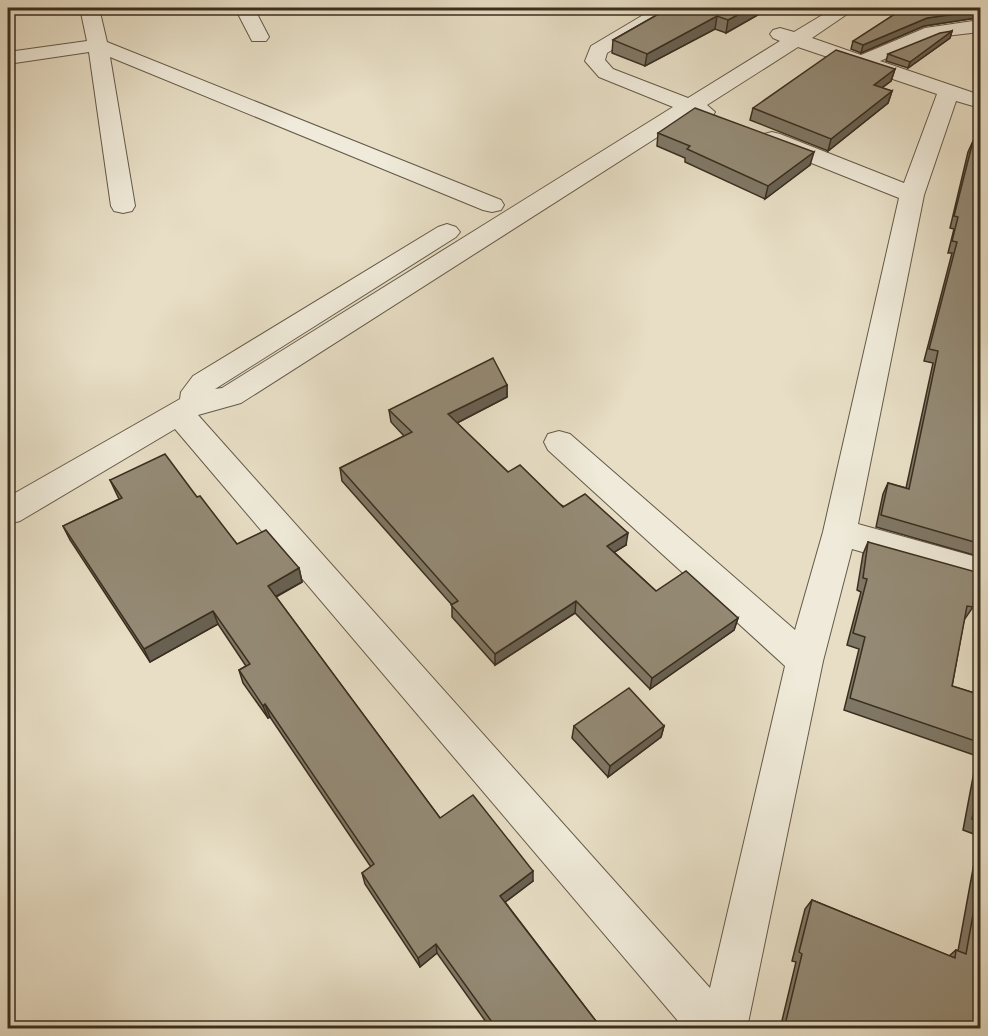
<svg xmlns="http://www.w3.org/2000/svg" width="988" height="1036" viewBox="0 0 988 1036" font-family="'Gentium Book Plus',serif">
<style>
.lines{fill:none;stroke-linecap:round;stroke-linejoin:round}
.minor-casing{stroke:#655a48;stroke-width:2}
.minor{fill:#efead9;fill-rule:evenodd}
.wall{fill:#7f7765;stroke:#3a2e1f;stroke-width:1.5}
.shaded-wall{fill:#686152;stroke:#3a2e1f;stroke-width:1.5}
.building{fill:#948a75;stroke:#3a2e1f;stroke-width:1.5}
</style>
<rect width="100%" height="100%" fill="#e7dec5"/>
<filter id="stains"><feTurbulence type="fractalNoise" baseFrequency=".00333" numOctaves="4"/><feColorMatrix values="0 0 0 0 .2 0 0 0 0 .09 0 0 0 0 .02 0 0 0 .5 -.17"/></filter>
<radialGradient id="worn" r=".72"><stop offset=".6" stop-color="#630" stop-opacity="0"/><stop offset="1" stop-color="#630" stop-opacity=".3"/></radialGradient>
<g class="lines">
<!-- minor casing -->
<g class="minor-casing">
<g id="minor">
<polygon points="80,8 99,8 107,42 501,200 504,205 501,210 492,212 483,210 110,57 135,206 132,211 123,213 114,211 111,206 89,52 8,64 8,52 87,41"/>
<polygon points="235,8 254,8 269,37 266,41 252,41"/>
<path d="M655,8h23l-3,4 -68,41 -2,7 8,9 75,29 92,-57 -7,-3 -3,-4 3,-4 7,-2 14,4 40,-24h22l-44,30 49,17 64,-27 55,-8v12l-43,5 -57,24 100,34v13l-24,-7 -32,94 -66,329 122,34v28l-128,-37 -29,112 -76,367h-63l-509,-599 -155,92 -12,3v-27l172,-98 1,-7 12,-16 245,-149 9,-3 9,3 4,5 -4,5 -241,152 7,-1 451,-281 -74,-30 -14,-16 6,-15zM798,47l139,47 -33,89 -124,-49 -8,-2 -8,2 -3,5 3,5 135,54 -76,334 -28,98 -225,-196 -11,-3 -11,3 -4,8 4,8 237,216 -75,322 -512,-573 43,-12 451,-288 12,4 8,-2 3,-5 -8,-7z"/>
</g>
</g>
<!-- minor -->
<use href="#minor" class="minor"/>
</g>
<!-- wall -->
<g class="wall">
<polygon points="669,8 770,8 726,33 715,29 645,66 612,53 613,40"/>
<polygon points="981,8 981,15 976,18 924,26 861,53 851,49 853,41"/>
<polygon points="952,31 950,38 908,68 886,61 888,54"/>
<polygon points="895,69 891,81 882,88 892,91 888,103 828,151 750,120 753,108"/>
<polygon points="658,133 810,165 765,199 685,162 685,158 657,146"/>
<polygon points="973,141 981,142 981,557 876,527 883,494 888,483 906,488 933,363 924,361 952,253 948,253 954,229 950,228 968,152"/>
<polygon points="507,385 507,397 457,423 508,472 626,545 614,552 656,591 738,618 734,630 650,689 575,613 495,665 452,617 452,605 342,481 340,468 404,436 391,422 389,410"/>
<polygon points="110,480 197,497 237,544 299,568 302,582 276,597 440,818 533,881 505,902 602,1029 491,1029 437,953 420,967 365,884 362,873 371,867 270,717 268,718 243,683 239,670 246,666 218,624 150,662 70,540 63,526 119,499"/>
<polygon points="868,542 973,607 964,620 952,686 981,695 981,1029 780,1029 796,962 792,961 805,909 812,900 949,956 956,950 958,951 979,836 963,830 977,756 844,710 859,649 847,645 861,592 857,590 863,554"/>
<polygon points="574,726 664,726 661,737 608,777 572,738"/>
</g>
<!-- shaded-wall -->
<g class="shaded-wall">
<polygon points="751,8 770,8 726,33 728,20"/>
<polygon points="981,9 981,15 976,18 924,26 861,53 863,45 927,18"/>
<polygon points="717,16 715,29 645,66 647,54"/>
<polygon points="952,31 950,38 908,68 910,62"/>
<polygon points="895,69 891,81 870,96 874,85"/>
<polygon points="892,91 888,103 828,151 831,139"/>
<polygon points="814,152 810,165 765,199 768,186"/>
<polygon points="507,385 507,397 449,427 448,414"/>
<polygon points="628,533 626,545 605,558 607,546"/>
<polygon points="299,568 302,582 271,599 268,586"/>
<polygon points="576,601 575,613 495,665 495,654"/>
<polygon points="213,611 218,624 150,662 144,649"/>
<polygon points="738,618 734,630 650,689 652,678"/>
<polygon points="265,704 270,717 268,718 263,706"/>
<polygon points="664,726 661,737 608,777 610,766"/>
<polygon points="533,871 533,881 500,906 500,896"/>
<polygon points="436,944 437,953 420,967 418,958"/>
</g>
<!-- building -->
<g class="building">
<polygon points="669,8 751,8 728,20 717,16 647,54 613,40"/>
<polygon points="904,8 981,8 981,9 979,11 927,18 863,45 853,41"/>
<polygon points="952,31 910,62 888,54 940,33"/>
<polygon points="836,50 895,69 874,85 892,91 831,139 753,108"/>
<polygon points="695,108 814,152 768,186 687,149 690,146 658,133"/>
<polygon points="973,141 981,142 981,544 881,515 888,483 909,489 938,351 929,349 957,242 952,241 958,217 954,216"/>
<polygon points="493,358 507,385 448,414 508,472 520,465 563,507 585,494 628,533 607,546 656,591 686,571 738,618 652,678 576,601 495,654 451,605 458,601 340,468 412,432 389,410"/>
<polygon points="165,454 197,497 200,496 237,544 266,530 299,568 268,586 440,818 473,795 533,871 500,896 602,1029 497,1029 436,944 418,958 362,873 374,864 265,704 263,706 239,670 250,664 213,611 144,649 63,526 122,498 110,480"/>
<polygon points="868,542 976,572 973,607 967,606 952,686 981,695 981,743 850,698 865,637 853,633 867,579 863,578"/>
<polygon points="629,688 664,726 610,766 574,726"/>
<polygon points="981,774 981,823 972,819"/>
<polygon points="981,870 981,1029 784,1029 802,954 799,952 812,900 955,958 956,950 966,954"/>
</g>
<!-- margin -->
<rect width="988" height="1036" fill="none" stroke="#e7dec5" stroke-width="30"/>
<rect x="9" y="9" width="970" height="1018" fill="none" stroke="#3a2e1f" stroke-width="3"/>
<rect x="15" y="15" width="958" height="1006" fill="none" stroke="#3a2e1f" stroke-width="1.5"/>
<rect width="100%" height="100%" filter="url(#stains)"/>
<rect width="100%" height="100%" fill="url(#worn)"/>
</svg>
